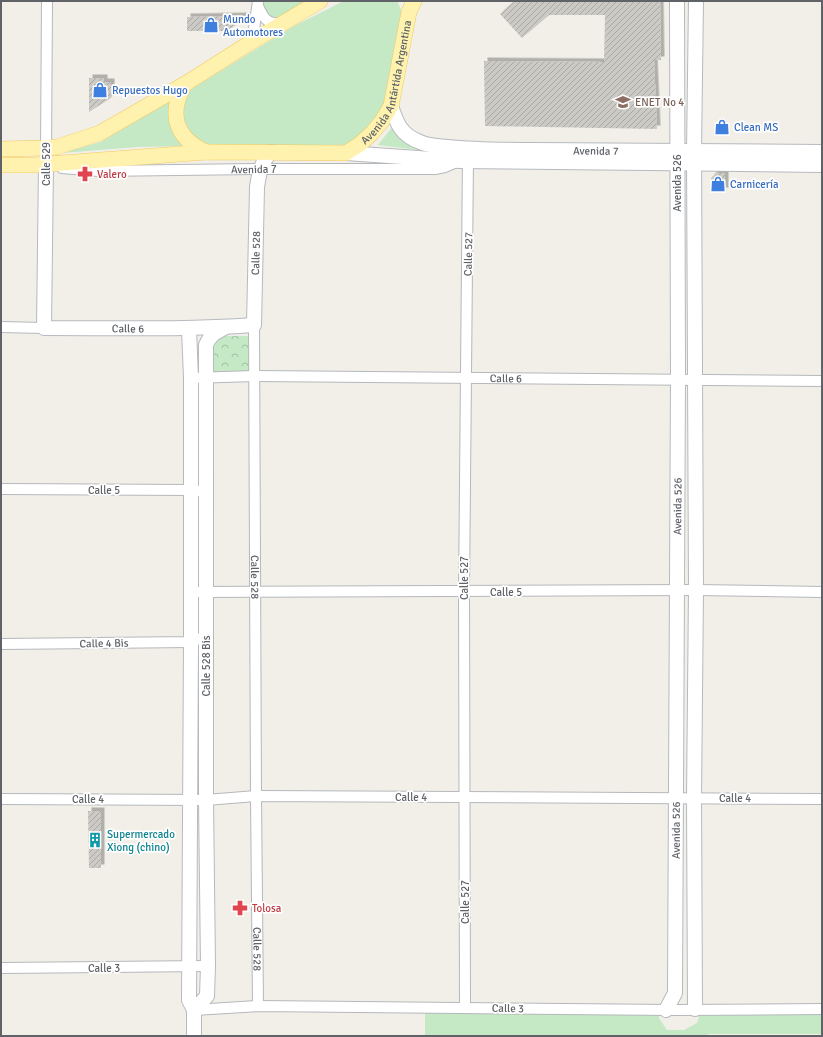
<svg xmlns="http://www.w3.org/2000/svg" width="823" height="1037" viewBox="0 0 823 1037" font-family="Signika,sans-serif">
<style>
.grass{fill:#c5e8c5}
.forest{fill:url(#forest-crowns)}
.building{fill:url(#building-hatch);filter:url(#shadow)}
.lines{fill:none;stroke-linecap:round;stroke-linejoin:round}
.street-casing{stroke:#b5b8bc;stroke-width:12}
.secondary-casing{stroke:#b6babf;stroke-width:16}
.primary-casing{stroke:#f2c960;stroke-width:16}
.street{stroke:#fff;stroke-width:10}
.secondary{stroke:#fff;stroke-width:14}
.primary{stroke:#fff2af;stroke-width:15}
.labels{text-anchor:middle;stroke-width:3.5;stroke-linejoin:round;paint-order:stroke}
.shop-label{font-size:11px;fill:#366cbe;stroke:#fff;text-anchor:start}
.street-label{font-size:11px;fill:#5f6368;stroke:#fff}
.education-label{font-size:11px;fill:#785e54;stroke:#fff;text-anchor:start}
.health-label{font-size:11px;fill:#be3a42;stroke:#fff;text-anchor:start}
.culture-label{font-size:11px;fill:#0d838f;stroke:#fff;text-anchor:start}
</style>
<defs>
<pattern id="forest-crowns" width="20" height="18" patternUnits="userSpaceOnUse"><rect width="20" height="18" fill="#c5e8c5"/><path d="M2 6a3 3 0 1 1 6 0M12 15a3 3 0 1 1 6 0" fill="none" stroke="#a3c0a4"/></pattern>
<pattern id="building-hatch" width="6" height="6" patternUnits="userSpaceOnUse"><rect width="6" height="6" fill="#cccac5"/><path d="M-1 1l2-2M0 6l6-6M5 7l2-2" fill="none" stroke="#a9a8a4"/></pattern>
<filter id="shadow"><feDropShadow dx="3.5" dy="-3.5" stdDeviation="0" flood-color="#0004"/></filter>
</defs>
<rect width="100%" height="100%" fill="#f1efe8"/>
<!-- grass -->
<g class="grass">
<polygon points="264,1 310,1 282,18 270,16 264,7"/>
<polygon points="344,1 397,1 402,12 383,109 370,130 348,146 205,146 186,130 180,110 185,93 294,26"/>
<polygon points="172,100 187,146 138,147 61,153 101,142"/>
<polygon points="394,125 451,154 378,145"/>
<polygon points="425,1008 659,1010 659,1018 667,1030 684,1030 697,1023 701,1009 822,1011 822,1034 708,1034 708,1036 425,1036"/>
</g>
<!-- forest -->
<polygon class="forest" points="218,336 248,336 249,374 214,375 212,343"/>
<!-- building -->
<g class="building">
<polygon points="515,1 660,1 661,60 654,60 657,129 485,126 484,61 604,62 605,15 549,15 522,38 500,14"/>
<polygon points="249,16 227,31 187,31 187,17"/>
<polygon points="89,78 104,78 104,82 111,82 111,98 89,112"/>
<polygon points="716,173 725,173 725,191 711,191 711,178"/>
<polygon points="88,811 101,811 101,868 89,868"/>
</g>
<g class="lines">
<!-- street casing -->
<g class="street-casing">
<g id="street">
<path d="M258,6c6,13 8,17 23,18"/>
<polyline points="248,44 254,29 258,1"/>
<polyline points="46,153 47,1"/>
<path id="s1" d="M62,168l36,3 162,-2h175l10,-2 14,-6"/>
<path id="s2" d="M254,325l2,471 2,210"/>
<polyline points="1,327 44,328"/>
<path id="s3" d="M191,378l64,-2 567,5"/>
<polyline points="1,489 191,490 207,492"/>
<polyline points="191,592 696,590 822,592"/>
<polyline points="1,644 191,642 206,636"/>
<polyline points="1,799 206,800 256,796 822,799"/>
<polyline points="1,968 208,966"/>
<polyline points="465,1007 464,592 468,155"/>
<polyline points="194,1010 258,1006 675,1010 822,1009"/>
</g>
</g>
<!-- secondary casing -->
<g class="secondary-casing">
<g id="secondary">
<path id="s4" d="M391,106c6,18 10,29 29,36 8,4 18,4 27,5 29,3 58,3 87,3 96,1 192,2 288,2"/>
<polyline points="346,153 460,161 822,165"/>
<path id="s5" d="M46,165l-2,163c70,0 140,2 210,-3l3,-138c2,-13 4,-25 14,-35"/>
<polyline points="189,329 191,378 191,642 189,1000 194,1010 194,1036"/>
<polyline points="695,1009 694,798 696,590 694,151 696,1"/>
<path d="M194,1010l13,-14 1,-30 -2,-166v-455c4,-10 10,-13 20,-18"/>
<path id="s6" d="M666,1010l9,-17 3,-614 -1,-378"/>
</g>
</g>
<!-- primary casing -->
<g class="primary-casing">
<g id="primary">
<path d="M185,84c-17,29 -10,54 21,68"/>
<polyline points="1,149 46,148 57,147 100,133 185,84 248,44 320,1"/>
<path id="s7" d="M1,165h35l170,-13 140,1 14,-9 12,-11 10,-12 9,-15 18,-94 5,-11"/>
</g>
</g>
<!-- street -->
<use href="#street" class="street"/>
<!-- secondary -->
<use href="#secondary" class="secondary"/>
<!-- primary -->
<use href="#primary" class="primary"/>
</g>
<!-- icons -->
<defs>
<g id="shop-bare" transform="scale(1.2)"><path d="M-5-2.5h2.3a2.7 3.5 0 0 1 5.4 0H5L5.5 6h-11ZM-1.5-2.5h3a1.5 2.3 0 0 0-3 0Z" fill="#3f7fe0" stroke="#fff" stroke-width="2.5" paint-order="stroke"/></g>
<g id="school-bare" transform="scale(1.2)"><path d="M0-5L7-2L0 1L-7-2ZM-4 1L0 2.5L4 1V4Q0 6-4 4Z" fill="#8d6e63" stroke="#fff" stroke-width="2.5" paint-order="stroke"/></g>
<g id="pharmacy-bare" transform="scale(1.2)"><path d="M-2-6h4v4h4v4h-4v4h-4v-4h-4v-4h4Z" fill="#e0444e" stroke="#fff" stroke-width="2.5" paint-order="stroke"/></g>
<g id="building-bare" transform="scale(1.2)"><path d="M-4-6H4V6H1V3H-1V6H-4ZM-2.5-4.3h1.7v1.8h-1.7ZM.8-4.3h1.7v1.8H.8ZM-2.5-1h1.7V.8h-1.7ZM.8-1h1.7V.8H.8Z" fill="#0f9aa8" stroke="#fff" stroke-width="2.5" paint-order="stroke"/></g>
</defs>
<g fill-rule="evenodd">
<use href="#shop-bare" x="211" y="25"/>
<use href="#shop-bare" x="100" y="90"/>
<use href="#school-bare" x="623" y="102"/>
<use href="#shop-bare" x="722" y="127"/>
<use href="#pharmacy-bare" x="85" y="174"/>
<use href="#shop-bare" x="718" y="184"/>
<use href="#building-bare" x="95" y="840"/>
<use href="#pharmacy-bare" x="240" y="908"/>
</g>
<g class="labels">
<!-- shop labels -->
<g class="shop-label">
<text x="223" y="23">Mundo<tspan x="223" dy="13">Automotores</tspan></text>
<text x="112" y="94">Repuestos Hugo</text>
<text x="734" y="131">Clean MS</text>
<text x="730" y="188">Carnicería</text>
</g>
<!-- street labels -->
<g class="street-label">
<text dy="4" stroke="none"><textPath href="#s7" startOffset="432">Avenida Antártida Argentina</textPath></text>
<text dy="4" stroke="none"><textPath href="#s4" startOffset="225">Avenida 7</textPath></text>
<text transform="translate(46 164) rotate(-90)" y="4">Calle 529</text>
<text dy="4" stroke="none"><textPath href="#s1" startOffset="192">Avenida 7</textPath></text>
<text transform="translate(677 183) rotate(-90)" y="4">Avenida 526</text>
<text dy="4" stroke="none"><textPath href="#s5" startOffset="445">Calle 528</textPath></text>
<text transform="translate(468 254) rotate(-89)" y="4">Calle 527</text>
<text dy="4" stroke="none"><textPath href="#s5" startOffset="247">Calle 6</textPath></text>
<text dy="4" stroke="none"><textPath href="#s3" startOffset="315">Calle 6</textPath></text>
<text x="104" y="494">Calle 5</text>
<text dy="4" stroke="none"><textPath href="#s6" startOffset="506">Avenida 526</textPath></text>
<text dy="4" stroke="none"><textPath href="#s2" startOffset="252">Calle 528</textPath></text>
<text transform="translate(464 578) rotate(-90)" y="4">Calle 527</text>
<text x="506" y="596">Calle 5</text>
<text transform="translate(104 643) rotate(-1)" y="4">Calle 4 Bis</text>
<text transform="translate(206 666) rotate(-90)" y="4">Calle 528 Bis</text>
<text x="411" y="801">Calle 4</text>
<text x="735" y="802">Calle 4</text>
<text x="88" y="803">Calle 4</text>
<text dy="4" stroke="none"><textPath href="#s6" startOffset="182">Avenida 526</textPath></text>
<text transform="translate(465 902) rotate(-90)" y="4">Calle 527</text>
<text dy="4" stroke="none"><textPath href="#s2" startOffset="624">Calle 528</textPath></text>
<text x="104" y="972">Calle 3</text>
<text transform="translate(508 1008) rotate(1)" y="4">Calle 3</text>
</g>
<!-- education labels -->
<g class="education-label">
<text x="635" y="106">ENET No 4</text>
</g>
<!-- health labels -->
<g class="health-label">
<text x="97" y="178">Valero</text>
<text x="252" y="912">Tolosa</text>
</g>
<!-- culture labels -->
<g class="culture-label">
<text x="107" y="838">Supermercado<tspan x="107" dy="13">Xiong (chino)</tspan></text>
</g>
</g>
<!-- border -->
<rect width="823" height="1037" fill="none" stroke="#5f6368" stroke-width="4"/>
</svg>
